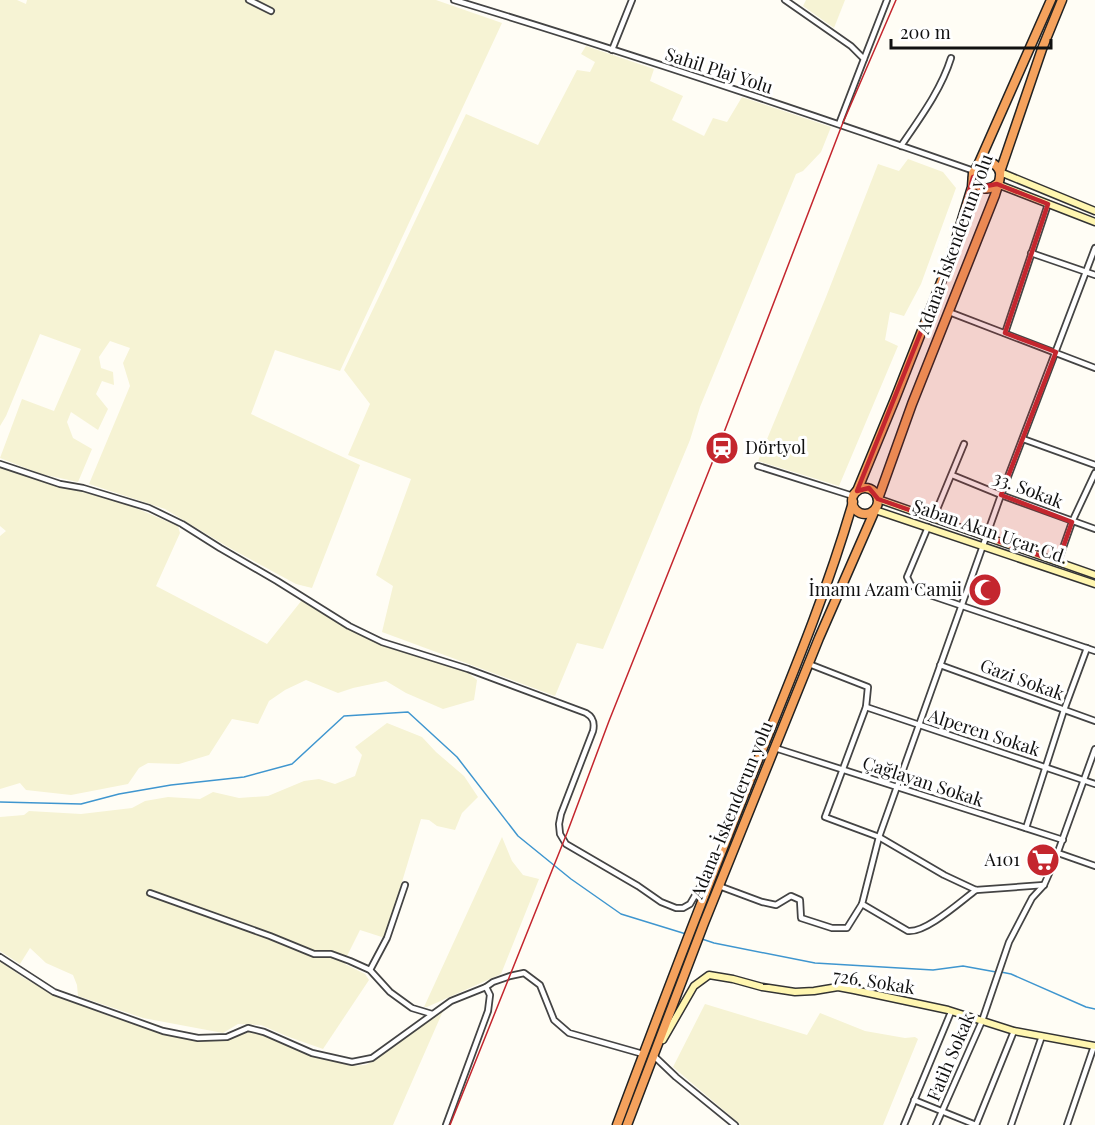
<svg xmlns="http://www.w3.org/2000/svg" width="1095" height="1125" viewBox="0 0 1095 1125" font-family="'Playfair Display',serif">
<style>
.farmland{fill:#f6f3d4}
.lines{fill:none;stroke-linecap:round;stroke-linejoin:round}
.stream{stroke:#3f96cf;stroke-width:1.5}
.street-casing{stroke:#444;stroke-width:8}
.secondary-casing{stroke:#333;stroke-width:9}
.highway-casing{stroke:#222;stroke-width:11}
.street{stroke:#fff;stroke-width:4.5}
.secondary{stroke:#fff6b0;stroke-width:6}
.highway{stroke:#f5a25d;stroke-width:8}
.rail{stroke:#c4262e;stroke-width:1.5}
.marked{fill:#c4262e;fill-opacity:0.2;stroke:#c4262e;stroke-width:4.5;stroke-linejoin:round}
.labels{text-anchor:middle;stroke-width:6;stroke-linejoin:round;paint-order:stroke}
.street-label{font-size:18px;fill:#111;stroke:#fff}
.poi-label{font-size:18px;fill:#111;stroke:#fff;text-anchor:end}
</style>
<rect width="100%" height="100%" fill="#fffdf5"/>
<!-- farmland -->
<g class="farmland">
<polygon points="0,0 17,0 26,4 27,0 436,0 502,23 340,371 275,350 251,414 360,465 312,588 296,584 228,547 165,509 89,484 130,386 123,363 130,348 110,341 99,357 101,368 113,372 114,385 102,381 96,394 108,409 98,430 71,412 67,422 73,438 92,449 78,482 41,474 0,458 22,399 54,411 81,349 40,334 6,416 0,426"/>
<polygon points="806,0 845,0 834,28 803,6"/>
<polygon points="586,46 654,69 650,81 683,96 672,120 704,136 713,118 727,122 742,97 831,127 821,152 803,171 796,174 700,407 690,440 603,649 577,643 555,696 382,632 393,586 376,575 411,479 348,455 370,404 344,370 466,114 538,145 577,70 590,72 595,62 581,54"/>
<polygon points="908,159 943,172 956,188 921,284 904,316 890,312 885,340 898,346 839,486 758,461 826,297 878,164 899,171"/>
<polygon points="0,467 58,487 79,491 124,503 178,526 180,533 156,586 267,644 302,600 338,623 380,645 467,672 477,680 474,700 443,709 406,693 386,681 353,688 338,693 306,680 285,690 269,701 258,724 232,719 209,755 179,764 148,763 139,768 128,784 71,795 26,790 20,783 0,789 0,536 6,531 0,526"/>
<polygon points="387,723 422,737 436,752 464,776 478,797 462,813 455,830 437,826 429,820 421,819 385,938 360,930 347,956 345,964 365,974 369,980 323,1049 289,1037 261,1025 238,1024 223,1033 143,1018 78,996 77,985 73,975 46,963 30,948 20,964 0,951 0,817 24,815 29,811 81,814 132,808 145,801 168,797 200,799 213,792 239,798 268,796 304,781 319,779 335,784 355,776 362,755 355,747"/>
<polygon points="502,837 512,861 523,875 539,879 501,974 427,1007 424,1007"/>
<polygon points="0,961 24,978 55,995 109,1016 170,1035 193,1039 228,1040 251,1031 298,1049 351,1066 366,1065 443,1011 393,1125 0,1125"/>
<polygon points="705,1004 807,1035 820,1013 865,1031 905,1038 915,1037 918,1039 883,1125 741,1125 673,1067"/>
</g>
<g class="lines">
<!-- stream -->
<g class="stream">
<polyline points="0,802 81,804 119,794 171,785 244,777 292,764 344,716 408,712 457,757 518,836 571,879 621,914 686,934"/>
<polyline points="702,939 714,943 815,963 933,970 963,966 996,972"/>
<polyline points="1001,972 1011,974 1086,1007 1095,1009"/>
</g>
<!-- street casing -->
<g class="street-casing">
<g id="street">
<polyline points="249,0 271,11"/>
<path d="M454,0c175,53 348,111 520,171"/>
<polyline points="785,0 851,46 864,59 839,124"/>
<polyline points="612,50 632,0"/>
<polyline points="864,59 887,0"/>
<path d="M901,146c19,-28 40,-56 50,-88"/>
<polyline points="1031,253 1095,275"/>
<polyline points="949,312 1095,368"/>
<polyline points="1005,333 1048,204"/>
<polyline points="1023,439 1095,465"/>
<path d="M0,464l60,20 23,4 66,20 33,16 38,24 57,33 72,45 33,16 86,27 118,44c7,4 9,9 7,18l-32,83 -2,10 1,10 6,10 72,42 23,16 15,6h7l7,-4 14,-24 6,-7"/>
<polyline points="758,466 853,496"/>
<polyline points="952,475 1001,495 1095,529"/>
<polyline points="933,519 964,444"/>
<polyline points="928,527 907,577 911,585 924,593 1095,651"/>
<polyline points="1058,562 1072,522 1095,473"/>
<polyline points="809,664 868,687 866,707 825,817 879,837 944,875 976,890 1044,885"/>
<polyline points="940,665 1095,721"/>
<polyline points="866,707 1095,784"/>
<polyline points="775,748 1063,840"/>
<polyline points="1026,828 1064,710 1087,648"/>
<polyline points="1058,853 1095,866"/>
<polyline points="719,886 762,902 776,905 791,896 800,900 801,918 832,928 847,928 862,904"/>
<path d="M976,890c-15,11 -50,43 -68,41l-46,-27 17,-67 40,-112 82,-230 94,-247"/>
<polyline points="150,893 270,936 314,954 331,954 350,961 370,970 390,992 412,1008 432,1014"/>
<polyline points="0,957 54,992 163,1031 198,1038 227,1037 248,1028 264,1032 312,1053 352,1062 372,1058 451,1001 486,987 493,982 510,976 524,973 540,985 554,1020 569,1033 643,1054"/>
<polyline points="370,970 387,938 405,885"/>
<polyline points="654,1056 676,1077 735,1125"/>
<polyline points="914,1100 976,1125"/>
<polyline points="446,1125 488,1011 490,995 486,987"/>
<polyline points="904,1125 951,1012"/>
<polyline points="936,1125 982,1021 1009,942 1032,898 1044,885 1055,860 1095,749"/>
<polyline points="976,1125 1014,1031"/>
<polyline points="1011,1125 1042,1036"/>
<polyline points="1067,1125 1094,1046"/>
</g>
</g>
<!-- secondary casing -->
<g class="secondary-casing">
<g id="secondary">
<polyline points="1000,172 1095,211"/>
<polyline points="997,184 1095,222"/>
<polyline points="878,499 1095,575"/>
<polyline points="875,510 1095,584"/>
<polyline points="663,1040 694,986 709,975 733,979 762,987 795,992 814,991 838,987 854,990 948,1010 1014,1031 1095,1046"/>
</g>
</g>
<!-- highway casing -->
<g class="highway-casing">
<g id="highway">
<path d="M978,165c9,-6 18,-3 22,7"/>
<path d="M973,178c5,11 15,14 24,6"/>
<circle cx="865" cy="501" r="13"/>
<polyline points="857,491 895,399 949,262 972,187 973,173 978,165 1051,0"/>
<path d="M878,499l34,-95 83,-209c2,-8 6,-15 5,-23l42,-123 20,-49"/>
<path d="M617,1125c41,-110 83,-220 127,-330 38,-96 80,-192 109,-293"/>
<polyline points="627,1125 704,923 819,638 875,510"/>
</g>
</g>
<!-- street -->
<use href="#street" class="street"/>
<!-- secondary -->
<use href="#secondary" class="secondary"/>
<!-- highway -->
<use href="#highway" class="highway"/>
<!-- rail -->
<polyline class="rail" points="450,1125 567,833 609,721 718,448 842,125 896,0"/>
</g>
<!-- marked area -->
<path class="marked" d="M973,177l8,10 16,-3 51,20 -43,129 51,19 -55,143 71,27 -14,40 -180,-63 -9,-11 -12,3 92,-229z"/>
<!-- icons -->
<defs>
<g id="station-disc" transform="scale(1.725)"><circle r="9.5" fill="#c4262e" stroke="#fff"/><path d="M-3-6H3Q5-6 5-4V2Q5 4 3 4L4.5 6H3L1.5 4h-3L-3 6H-4.5L-3 4Q-5 4-5 2V-4Q-5-6-3-6ZM-3.5-4v3h7v-3ZM-3.5 1v1.5H-2V1ZM2 1v1.5H3.5V1Z" fill="#fff"/></g>
<g id="mosque-disc" transform="scale(1.725)"><circle r="9.5" fill="#c4262e" stroke="#fff"/><path d="M3.5-4.9A6 6 0 1 0 3.5 4.9A5 5 0 1 1 3.5-4.9Z" fill="#fff"/></g>
<g id="supermarket-disc" transform="scale(1.725)"><circle r="9.5" fill="#c4262e" stroke="#fff"/><path d="M-6-5.5h2.5l.6 2H6L4.5 2H-2.5L-4.4-4H-6ZM-1.5 3.2a1.3 1.3 0 1 0 .1 0ZM3 3.2a1.3 1.3 0 1 0 .1 0Z" fill="#fff"/></g>
</defs>
<g fill-rule="evenodd">
<use href="#station-disc" x="722" y="448"/>
<use href="#mosque-disc" x="985" y="590"/>
<use href="#supermarket-disc" x="1043" y="860"/>
</g>
<g class="labels">
<!-- street labels -->
<g class="street-label">
<text transform="translate(719 71) rotate(18)" y="6">Sahil Plaj Yolu</text>
<text transform="translate(955 244) rotate(-70)" y="6">Adana-İskenderun yolu</text>
<text transform="translate(1028 490) rotate(21)" y="6">33. Sokak</text>
<text transform="translate(990 532) rotate(19)" y="6">Şaban Akın Uçar Cd.</text>
<text transform="translate(1022 680) rotate(20)" y="6">Gazi Sokak</text>
<text transform="translate(984 733) rotate(18)" y="6">Alperen Sokak</text>
<text transform="translate(923 782) rotate(18)" y="6">Çağlayan Sokak</text>
<text transform="translate(732 810) rotate(-68)" y="6">Adana-İskenderun yolu</text>
<text transform="translate(874 982) rotate(9)" y="6">726. Sokak</text>
<text transform="translate(951 1057) rotate(-67)" y="6">Fatih Sokak</text>
</g>
<!-- poi labels -->
<g class="poi-label">
<text x="745" y="454" text-anchor="start">Dörtyol</text>
<text x="962" y="596">İmamı Azam Camii</text>
<text x="1020" y="866">A101</text>
</g>
</g>
<!-- scale -->
<path d="M891 39v9h160v-9" fill="none" stroke="#111111" stroke-width="3"/>
<text x="900" y="39" font-size="18" fill="#111111" stroke="#ffffff" stroke-width="4.5" paint-order="stroke">200 m</text>
</svg>
